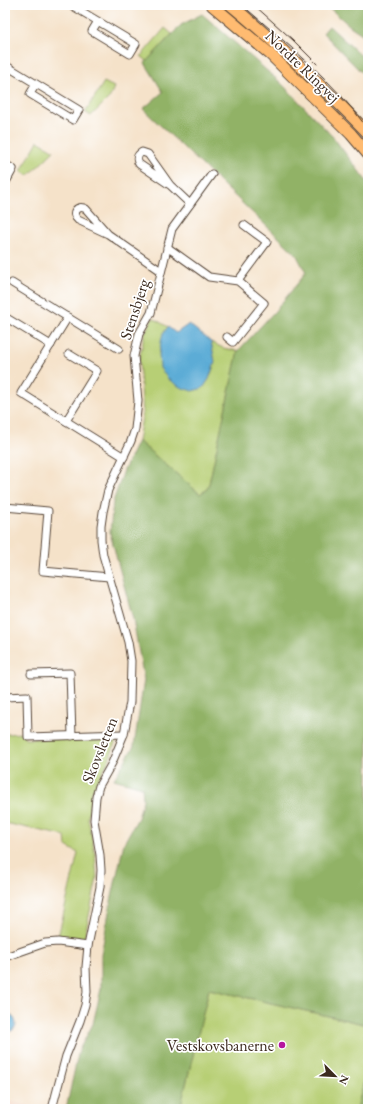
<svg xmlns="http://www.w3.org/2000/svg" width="373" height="1114" viewBox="0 0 373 1114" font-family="'EB Garamond',serif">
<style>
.built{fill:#f3d4bf}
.green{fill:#b7cf74;stroke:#797c49}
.forest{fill:#91b266;stroke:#666e42}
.water{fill:#5bacd6;stroke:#4b6b7a}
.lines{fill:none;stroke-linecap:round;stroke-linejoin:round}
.street-casing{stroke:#574638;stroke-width:9}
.primary-casing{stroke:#574638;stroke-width:13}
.street{stroke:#fff;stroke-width:7}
.primary{stroke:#ffbb71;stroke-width:11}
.tram{stroke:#3b2a1e;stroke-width:1}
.poi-dot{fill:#b5179e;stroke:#fff;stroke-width:1.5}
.labels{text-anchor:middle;stroke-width:3.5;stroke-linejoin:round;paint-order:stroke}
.street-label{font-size:16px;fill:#3b2a1e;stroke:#fff}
.poi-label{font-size:16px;fill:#3b2a1e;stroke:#fff;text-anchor:end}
</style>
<rect width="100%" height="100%" fill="#fff"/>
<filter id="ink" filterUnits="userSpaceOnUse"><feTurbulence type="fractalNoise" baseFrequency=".025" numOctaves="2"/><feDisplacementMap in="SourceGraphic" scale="8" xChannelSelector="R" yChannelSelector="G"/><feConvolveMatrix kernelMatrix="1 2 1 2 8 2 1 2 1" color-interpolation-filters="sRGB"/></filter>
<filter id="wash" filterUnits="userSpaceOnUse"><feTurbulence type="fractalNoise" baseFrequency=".012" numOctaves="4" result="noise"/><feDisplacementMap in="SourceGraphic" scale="16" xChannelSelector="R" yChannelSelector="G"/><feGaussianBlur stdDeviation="0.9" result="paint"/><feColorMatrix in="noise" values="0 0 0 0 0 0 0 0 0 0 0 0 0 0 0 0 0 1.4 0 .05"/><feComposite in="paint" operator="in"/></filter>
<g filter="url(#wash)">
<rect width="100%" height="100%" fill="#f5e2c9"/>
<!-- built -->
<polygon class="built" points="5,1100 41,1109 5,1109"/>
<!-- green -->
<g class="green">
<polygon points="165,28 172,34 147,61 141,56"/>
<polygon points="104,82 114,87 110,97 91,116 85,112"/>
<polygon points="38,141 54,151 28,176 21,171"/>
<polygon points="153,318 168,327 163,333 159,354 192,391 203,388 209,379 215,362 211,342 223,348 238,351 209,484 206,490 200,494 138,441 143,412 139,361 145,332"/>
<polygon points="23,733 25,739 117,738 109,760 92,791 88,818 95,853 97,878 84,940 58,937 78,853 66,846 65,836 5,823 5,734"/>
<polygon points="209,989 368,1025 368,1065 357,1109 180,1109"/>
</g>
<!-- forest -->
<g class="forest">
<polygon points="326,5 368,5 368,38 350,26"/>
<polygon points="202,14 281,83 333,137 368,183 368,1025 209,989 180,1109 66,1109 79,1050 93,1024 101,989 101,955 111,901 124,843 138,818 143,800 142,787 114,779 134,746 144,680 133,619 110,533 113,502 124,470 138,441 200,494 206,490 209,484 238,351 275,311 306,273 296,254 143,109 163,92 145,63 181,25"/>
<polygon points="329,26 368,62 368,79 323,33"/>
<polygon points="368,1065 368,1109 357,1109"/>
</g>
<!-- water -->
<g class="water">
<polygon points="189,324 211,342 215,362 209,379 203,388 192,391 180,387 168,379 160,368 159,354 161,342 163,333 168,327 176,333"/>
<path d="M9,1014c5,3 7,6 7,12l-3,4 -8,4v-19z"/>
</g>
</g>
<g filter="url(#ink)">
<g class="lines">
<!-- street casing -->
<g class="street-casing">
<g id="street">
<polyline points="71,5 136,44 130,54 92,31 98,21"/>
<polyline points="5,65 79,110 73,120 30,94 36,84"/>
<polyline points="5,164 13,169 7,180 5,179"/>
<path d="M170,185l-31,-21c-3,-5 -2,-9 3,-12l6,2 22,31 20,19"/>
<path d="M108,234l-30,-14c-8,-7 -1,-16 8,-11l22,25 53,37"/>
<polyline points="167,247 209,277 238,281 264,303 233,342 227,337"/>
<polyline points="238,281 267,242 244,225"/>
<polyline points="12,283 119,349"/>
<polyline points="5,317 51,345"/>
<polyline points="68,317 21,393 124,457"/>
<polyline points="66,421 97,371 69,354"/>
<polyline points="5,507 48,511 43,571 109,577"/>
<polyline points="31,674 70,673 72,736"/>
<polyline points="5,697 27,696 28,737 124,734"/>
<polyline points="5,957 45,943 58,942 88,946"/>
<polyline points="52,1109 66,1056 80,1021 85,1005 87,992 86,967 88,946 100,887 101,870 100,855 94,820 96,797 99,786 112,763 124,734 130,702 131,661 128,642 103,555 101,540 101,526 103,512 108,490 131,441 135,429 138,401 134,356 139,334 151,313 172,229 212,174"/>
</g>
</g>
<!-- primary casing -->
<g class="primary-casing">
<g id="primary">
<polyline points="212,5 270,54 351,134 368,154"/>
<path d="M231,5c48,40 93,83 137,128"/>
</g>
</g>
<!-- street -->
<use href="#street" class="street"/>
<!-- primary -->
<use href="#primary" class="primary"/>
<!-- tram -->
<g class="tram">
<path d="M242,5c44,38 92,76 126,124"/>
<polyline points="254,5 293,40 317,64"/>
</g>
</g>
</g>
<!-- markers -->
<circle class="poi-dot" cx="282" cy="1045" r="4"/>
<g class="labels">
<!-- street labels -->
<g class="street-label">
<text transform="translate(303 66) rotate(44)" y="6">Nordre Ringvej</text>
<text transform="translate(134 309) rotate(-72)" y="6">Stensbjerg</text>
<text transform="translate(99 750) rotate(-68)" y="6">Skovsletten</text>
</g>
<!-- poi labels -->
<g class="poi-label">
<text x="274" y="1051">Vestskovsbanerne</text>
</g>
</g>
<!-- margin -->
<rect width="373" height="1114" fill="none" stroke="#fff" stroke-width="20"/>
<!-- north arrow -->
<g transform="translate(335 1076) rotate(114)" stroke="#ffffff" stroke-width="3" paint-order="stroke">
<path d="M0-3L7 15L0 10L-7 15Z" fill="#3b2a1e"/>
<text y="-6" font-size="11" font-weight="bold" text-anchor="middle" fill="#3b2a1e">N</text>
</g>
</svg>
